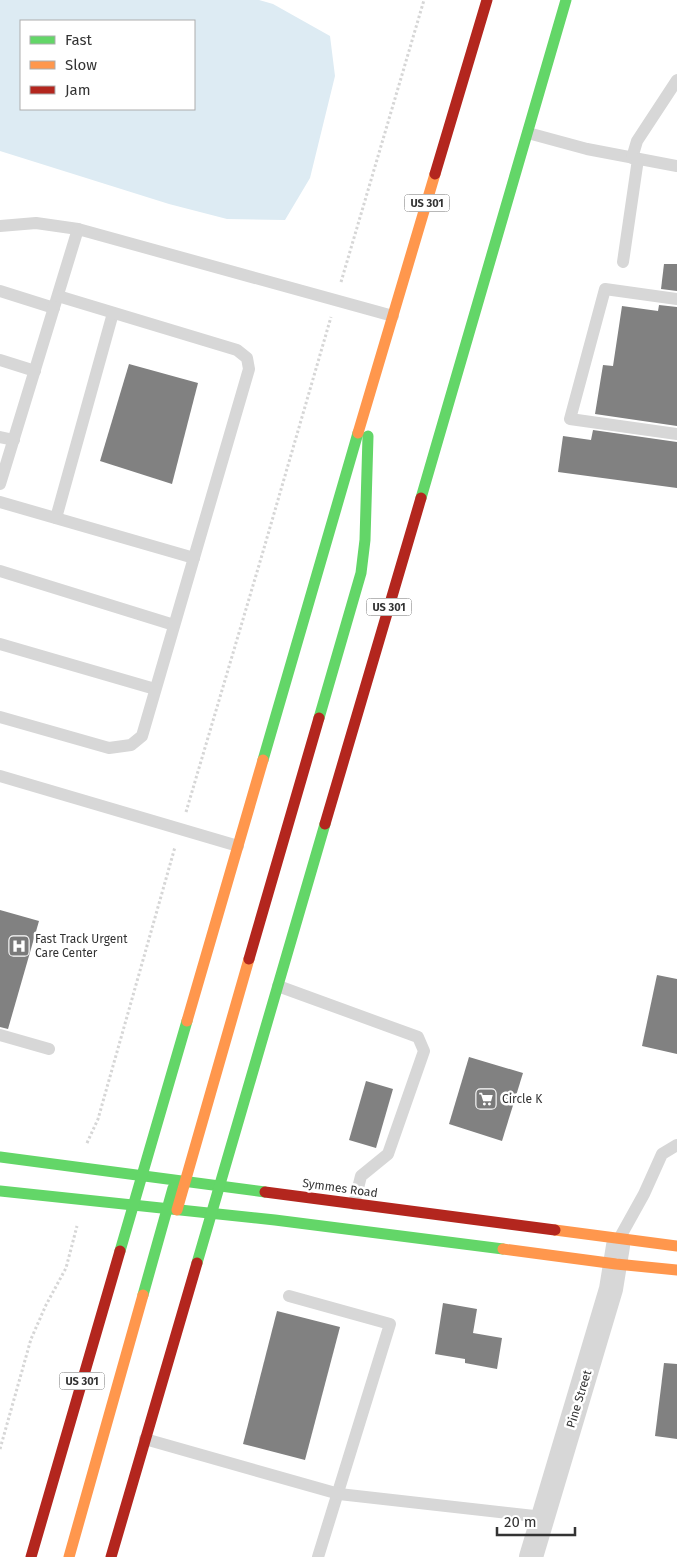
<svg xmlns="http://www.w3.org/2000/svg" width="677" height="1557" viewBox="0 0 677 1557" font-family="'Fira Sans',sans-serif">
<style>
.water{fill:#ddebf3;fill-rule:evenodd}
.building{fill:#818181}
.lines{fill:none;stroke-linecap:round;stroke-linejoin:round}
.path{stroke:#d6d6d6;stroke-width:3;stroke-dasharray:2.5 2.5;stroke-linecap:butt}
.lane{stroke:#d7d7d7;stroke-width:12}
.street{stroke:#d7d7d7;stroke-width:24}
.fast{stroke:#63d668;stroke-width:11}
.slow{stroke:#ff974d;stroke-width:11}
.jam{stroke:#b3261e;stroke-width:11}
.labels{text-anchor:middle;stroke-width:5;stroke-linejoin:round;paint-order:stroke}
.shield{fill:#fff;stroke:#707070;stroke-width:1}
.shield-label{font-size:11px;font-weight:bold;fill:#333}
.poi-label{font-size:12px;fill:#333;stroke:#fff;text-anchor:start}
.street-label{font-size:12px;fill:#333;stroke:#fff}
</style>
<rect width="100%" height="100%" fill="#fff"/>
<!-- water -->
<path class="water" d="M0,0h259l14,4 57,32 5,40 -25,102 -25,42 -58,-1 -58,-15 -169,-53zM21,21h173v88h-173z"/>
<!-- building -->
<g class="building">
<polygon points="664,264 677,264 677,291 661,289"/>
<polygon points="659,305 677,307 677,426 595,414 603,365 613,366 622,306 658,311"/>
<polygon points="129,364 198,383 172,484 100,461"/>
<polygon points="593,430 677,442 677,488 558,472 563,436 591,440"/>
<polygon points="0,910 39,921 8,1029 0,1027"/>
<polygon points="657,975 677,979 677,1054 642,1046"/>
<polygon points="469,1057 523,1073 502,1141 449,1124"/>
<polygon points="366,1081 393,1089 376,1148 349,1140"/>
<polygon points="443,1303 477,1309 473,1333 502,1338 497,1369 465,1363 465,1359 435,1354"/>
<polygon points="277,1311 340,1327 305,1460 243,1444"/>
<polygon points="664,1363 677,1364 677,1439 655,1436"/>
</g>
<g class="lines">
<!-- path -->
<g class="path">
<polyline points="341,282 424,0"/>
<polyline points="186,812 262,555 331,317"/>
<polyline points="87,1143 98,1119 175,847"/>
<polyline points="0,1449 31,1339 46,1305 66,1268 77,1226"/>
</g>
<!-- lane -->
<g class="lane">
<polyline points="528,133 587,149 677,166"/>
<polyline points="632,158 637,141 677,80"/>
<polyline points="0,226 36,223 78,229"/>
<polyline points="623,262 638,159"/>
<polyline points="0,291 54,308"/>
<polyline points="677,299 605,289 570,419 677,434"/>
<polyline points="0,360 35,371"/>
<polyline points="0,437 14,440"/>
<polyline points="0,484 78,229 393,316"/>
<polyline points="0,502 194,558"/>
<polyline points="56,518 113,313"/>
<polyline points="0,571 174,625"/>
<polyline points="0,644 155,689"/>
<polyline points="0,717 109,748 131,745 142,736 249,369 247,358 237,350 58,296"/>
<polyline points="0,776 238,846"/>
<polyline points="278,986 418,1037 424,1051 388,1154 361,1176 354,1204"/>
<polyline points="0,1035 49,1049"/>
<polyline points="619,1239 644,1194 662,1154 677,1145"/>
<polyline points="289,1296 390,1324 318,1557"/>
<polyline points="145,1439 339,1494 543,1517"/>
</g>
<!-- street -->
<polyline class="street" points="531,1557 611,1289 618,1246"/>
<!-- fast -->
<g class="fast">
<polyline points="421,498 566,0"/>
<polyline points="319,718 361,573 365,540 368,436"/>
<polyline points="263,760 358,433"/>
<polyline points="0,1157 265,1192"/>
<polyline points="0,1191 275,1220 503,1249"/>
<polyline points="120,1251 187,1021"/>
<polyline points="197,1263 325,824"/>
<polyline points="143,1295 173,1188"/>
</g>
<!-- slow -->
<g class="slow">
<polyline points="358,433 435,174"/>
<polyline points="187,1021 263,760"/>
<polyline points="177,1210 249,959"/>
<polyline points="555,1230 677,1246"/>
<polyline points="503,1249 616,1264 677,1270"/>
<polyline points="69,1557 143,1295"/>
</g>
<!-- jam -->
<g class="jam">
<polyline points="435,174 487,0"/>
<polyline points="325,824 421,498"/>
<polyline points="249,959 319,718"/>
<polyline points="265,1192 555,1230"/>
<polyline points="31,1557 120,1251"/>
<polyline points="111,1557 197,1263"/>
</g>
</g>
<!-- icons -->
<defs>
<g id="hospital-square" transform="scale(1.125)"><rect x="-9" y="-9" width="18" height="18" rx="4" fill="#7a7a7a" stroke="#fff"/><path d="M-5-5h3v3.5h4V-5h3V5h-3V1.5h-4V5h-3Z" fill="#fff"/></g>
<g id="supermarket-square" transform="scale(1.125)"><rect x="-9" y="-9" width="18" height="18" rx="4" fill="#7a7a7a" stroke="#fff"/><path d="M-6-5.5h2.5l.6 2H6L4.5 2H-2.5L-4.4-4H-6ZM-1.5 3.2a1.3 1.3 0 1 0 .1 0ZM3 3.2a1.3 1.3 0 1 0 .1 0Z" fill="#fff"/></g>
</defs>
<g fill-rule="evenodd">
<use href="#hospital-square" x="19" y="946"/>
<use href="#supermarket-square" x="486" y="1099"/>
</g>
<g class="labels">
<!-- shield labels -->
<g class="shield">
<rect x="404.5" y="194.5" width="45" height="17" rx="4"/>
<rect x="366.5" y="598.5" width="45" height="17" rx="4"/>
<rect x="59.5" y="1372.5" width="45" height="17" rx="4"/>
</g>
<g class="shield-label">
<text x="427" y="207">US 301</text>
<text x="389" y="611">US 301</text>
<text x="82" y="1385">US 301</text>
</g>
<!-- poi labels -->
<g class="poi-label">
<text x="35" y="943">Fast Track Urgent<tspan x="35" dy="14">Care Center</tspan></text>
<text x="502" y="1103">Circle K</text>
</g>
<!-- street labels -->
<g class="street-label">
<text transform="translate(340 1188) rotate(8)" y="4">Symmes Road</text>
<text transform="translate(579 1399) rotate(-73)" y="4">Pine Street</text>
</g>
</g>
<!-- legend -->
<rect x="20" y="20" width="175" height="90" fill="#ffffff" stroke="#adadad"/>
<rect x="30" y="36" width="25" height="8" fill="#63d668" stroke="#adadad"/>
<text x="65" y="45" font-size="15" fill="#333333">Fast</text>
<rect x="30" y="61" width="25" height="8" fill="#ff974d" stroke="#adadad"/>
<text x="65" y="70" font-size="15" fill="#333333">Slow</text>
<rect x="30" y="86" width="25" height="8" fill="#b3261e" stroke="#adadad"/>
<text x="65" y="95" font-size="15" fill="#333333">Jam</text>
<!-- scale -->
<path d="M497 1527v8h78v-8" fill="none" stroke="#333333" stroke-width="2.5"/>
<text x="504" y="1527" font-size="15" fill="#333333" stroke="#ffffff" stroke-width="4" paint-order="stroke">20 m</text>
</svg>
